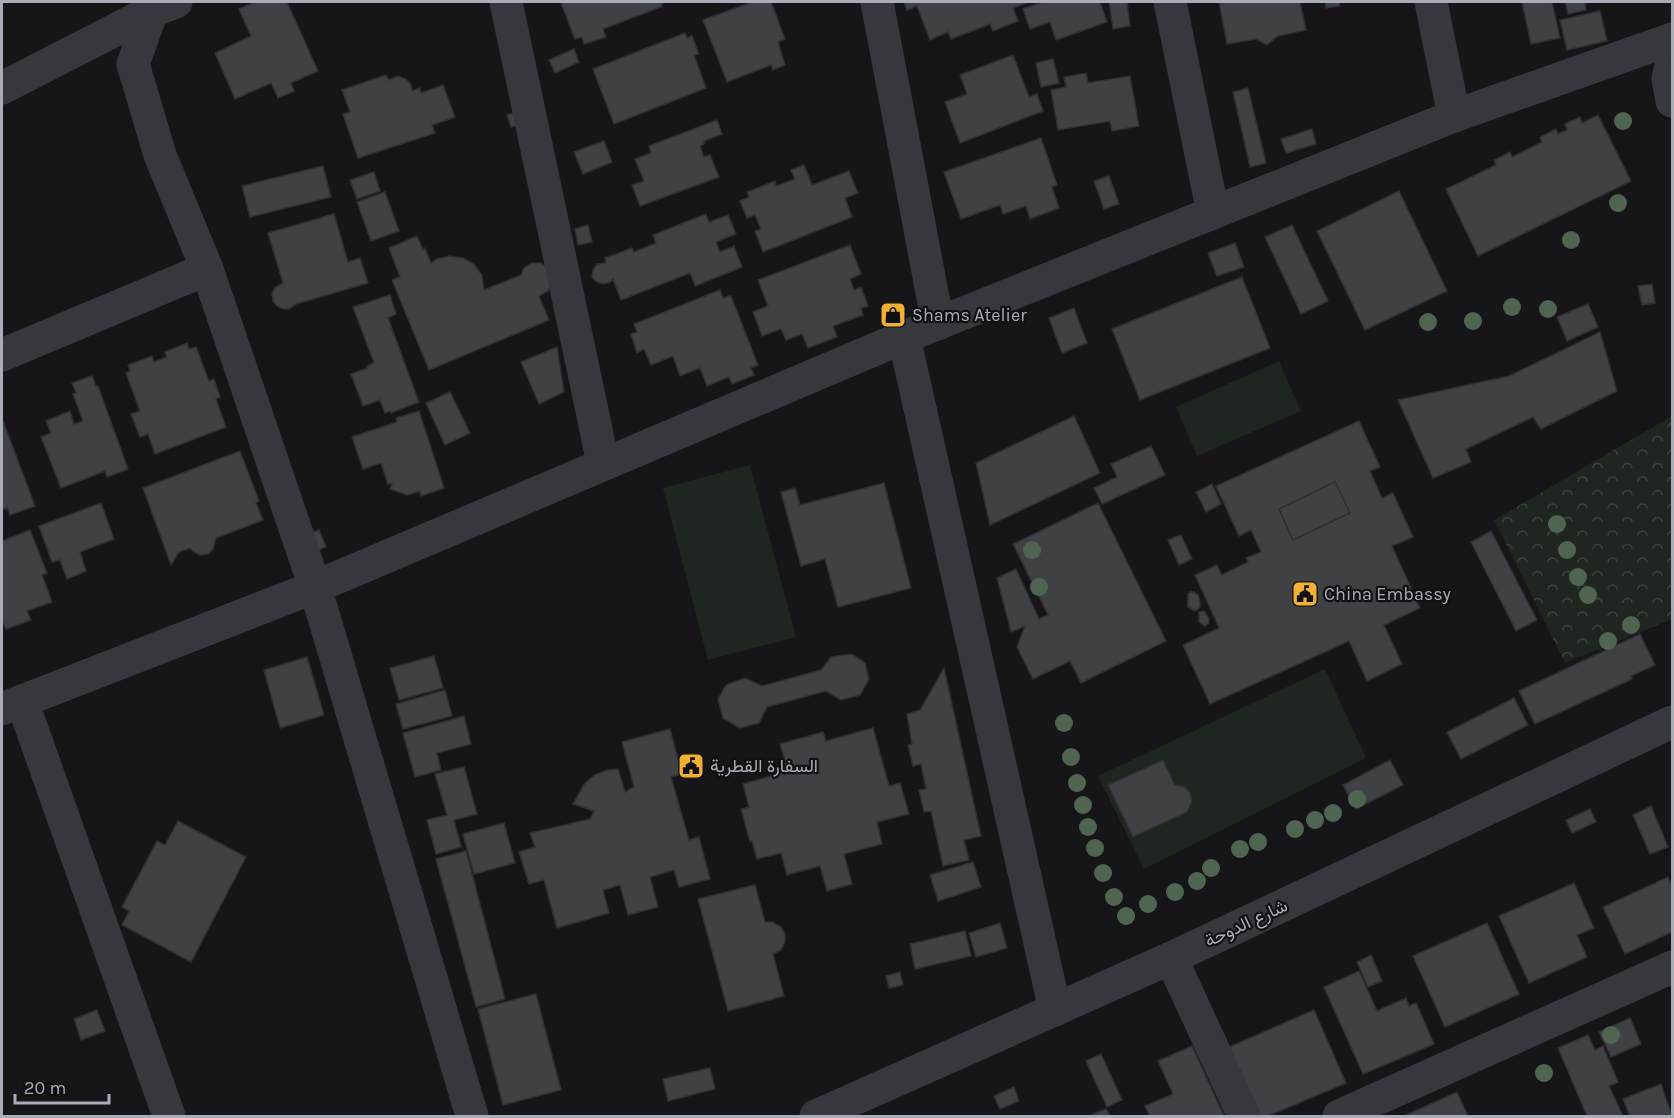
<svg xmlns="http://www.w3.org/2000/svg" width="1674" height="1118" viewBox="0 0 1674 1118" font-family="Karla,Vazirmatn,sans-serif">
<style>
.forest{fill:url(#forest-crowns)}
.garden{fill:#1e261f}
.building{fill:#404145;stroke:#303034;stroke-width:1.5;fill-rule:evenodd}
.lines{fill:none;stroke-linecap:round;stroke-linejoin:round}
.minor{stroke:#37383d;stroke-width:33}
.tree{fill:#506452}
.labels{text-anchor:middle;stroke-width:4.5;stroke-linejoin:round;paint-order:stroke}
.poi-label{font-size:18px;fill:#a8adb8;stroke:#111113;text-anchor:start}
.street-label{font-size:18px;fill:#a8adb8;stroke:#111113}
</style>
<defs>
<pattern id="forest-crowns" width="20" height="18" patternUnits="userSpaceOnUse" patternTransform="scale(1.5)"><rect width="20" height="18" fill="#1e261f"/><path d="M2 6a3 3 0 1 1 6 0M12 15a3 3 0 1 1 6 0" fill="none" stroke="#3c433d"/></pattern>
</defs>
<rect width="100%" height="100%" fill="#161618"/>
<!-- forest -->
<polygon class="forest" points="1672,416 1672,619 1565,663 1494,520"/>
<!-- garden -->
<g class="garden">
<polygon points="1279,361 1301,411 1197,456 1176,407"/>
<polygon points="750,465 796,637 708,660 663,488"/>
<polygon points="1325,669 1366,758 1144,869 1098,776"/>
</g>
<!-- building -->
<g class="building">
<polygon points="255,2 287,2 318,71 291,83 294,91 278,98 271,83 235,99 215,53 251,36 239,9"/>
<polygon points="564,2 663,2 661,7 603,29 606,37 584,44 582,37 575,39 561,3"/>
<polygon points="752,2 771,2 785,39 778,42 785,65 773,70 771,65 727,82 703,20"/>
<polygon points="904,2 1026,2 1027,3 1013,8 1018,21 993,31 990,24 951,39 948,32 930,40 917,6 907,10"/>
<polygon points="1042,2 1100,2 1107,22 1056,40 1050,22 1030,29 1023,9"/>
<polygon points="1109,2 1127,2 1130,26 1113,29"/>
<polygon points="1219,2 1300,2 1306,30 1278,36 1267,45 1256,39 1227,44"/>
<polygon points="1325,2 1339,2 1340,6 1326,8"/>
<polygon points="1522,2 1552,2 1560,38 1531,44"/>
<polygon points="1565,2 1593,2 1585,3 1586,10 1568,14"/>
<polygon points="1600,11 1607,41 1567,50 1560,20"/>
<polygon points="685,33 687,38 692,36 699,54 694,55 706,88 614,124 593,69"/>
<polygon points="574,49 579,62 555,73 549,60"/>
<polygon points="1013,55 1029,97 1037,94 1043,111 960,143 945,102 967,94 960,75"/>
<polygon points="1053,59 1059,83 1041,87 1036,63"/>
<polygon points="1086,73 1088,83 1130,76 1139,126 1112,131 1110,121 1058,130 1051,90 1066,87 1064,77"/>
<polygon points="386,75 389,80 398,76 406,79 411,85 412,91 420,88 421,93 443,85 455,117 432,125 435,133 358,158 343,114 350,112 342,90"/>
<polygon points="1248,88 1266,163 1250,167 1233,92"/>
<polygon points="518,112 523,124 511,127 507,115"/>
<polygon points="1598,115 1631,181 1478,256 1446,189 1496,165 1494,160 1510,152 1512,157 1542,142 1540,137 1556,129 1558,134 1567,130 1565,124 1580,117 1582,123"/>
<polygon points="717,120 722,134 704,141 705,143 700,146 704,157 710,155 719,177 640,206 632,185 644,181 635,159 651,153 649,146"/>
<polygon points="1312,129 1316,144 1286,153 1281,139"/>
<polygon points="1041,138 1057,185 1052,187 1059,208 1030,219 1026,206 1003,214 1000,205 961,219 944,172"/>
<polygon points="604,141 612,162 583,174 574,152"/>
<polygon points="804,165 812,185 849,171 858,193 845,198 852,217 763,252 755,231 761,229 755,215 747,218 740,201 749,197 747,192 775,181 776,186 795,179 791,170"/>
<polygon points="323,166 331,197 250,217 242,186"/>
<polygon points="374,172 380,191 357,199 350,180"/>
<polygon points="1109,176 1119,204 1104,209 1094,181"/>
<polygon points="1399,191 1447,291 1365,330 1317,231"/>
<polygon points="385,192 399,231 371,241 357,202"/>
<polygon points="334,214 348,262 360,258 368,283 296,304 289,309 283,309 277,306 273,301 272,293 276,287 283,283 268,233"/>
<polygon points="706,214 709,222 728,215 736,234 716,242 720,252 734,246 742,267 695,286 690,273 621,300 613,279 610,282 603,284 597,282 592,277 593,270 597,264 606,263 605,258 632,248 634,252 656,243 653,235"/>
<polygon points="588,225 592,242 578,245 575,229"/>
<polygon points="1292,225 1328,301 1301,314 1265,237"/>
<polygon points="417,236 423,250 425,248 431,263 437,259 450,256 463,258 474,264 482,275 484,290 521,275 524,268 532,263 541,263 548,268 553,284 548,291 539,296 549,320 429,370 392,280 400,277 389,248"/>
<polygon points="1235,243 1244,267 1217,276 1208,253"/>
<polygon points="850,245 861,274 850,279 854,290 861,287 868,306 861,308 863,315 833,326 837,337 808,348 802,334 786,340 781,329 762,336 753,312 768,306 758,280"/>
<polygon points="1242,277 1270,348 1140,400 1112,329"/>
<polygon points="1652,284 1655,303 1642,305 1638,286"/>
<polygon points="720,290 723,298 731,296 758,365 751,368 754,375 732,384 729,377 707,386 700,368 680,376 673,356 651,365 644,349 637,353 631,334 637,332 634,324"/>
<polygon points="390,295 396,314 388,318 419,402 391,413 390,411 385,413 380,400 363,406 351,374 368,368 367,366 374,363 353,307"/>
<polygon points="1588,304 1598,327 1567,341 1557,317"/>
<polygon points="1074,308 1087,343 1062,353 1049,318"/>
<polygon points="1600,332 1617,391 1541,429 1533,417 1466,449 1471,462 1433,478 1398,400 1509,376"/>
<polygon points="187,343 189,349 196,347 209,381 214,379 220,397 216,399 226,427 155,454 148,434 140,437 131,414 140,411 126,373 130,371 128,365 152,356 154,362 167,357 165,352"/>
<polygon points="557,347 564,392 539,404 521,362"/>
<polygon points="92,376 96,386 98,386 128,469 107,477 105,471 61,488 41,437 51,433 46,421 70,411 74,424 83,421 73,394 76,393 72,383"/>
<polygon points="450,392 470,433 445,445 426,403"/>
<polygon points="419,411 444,488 421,496 420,491 407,495 390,489 392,483 388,484 381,463 363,469 352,437 397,422 396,418"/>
<polygon points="1074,416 1100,473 990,525 976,463"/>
<polygon points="2,418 35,506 10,515 7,508 2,510"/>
<path d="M1359,421l21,46 -10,4 12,27 11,-5 20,44 -21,9 28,62 -36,17 18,39 -35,17 -18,-40 -139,63 -27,-59 36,-17 -24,-53 22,-10 5,10 26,-13 -2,-4 15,-6 -10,-22 -12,6 -23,-50zM1335,482l15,31 -57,27 -14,-31z"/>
<polygon points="1151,446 1165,475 1102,504 1094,488 1117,477 1111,464"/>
<polygon points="240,451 259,501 256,503 263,520 216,538 213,549 208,554 200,555 194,552 190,548 179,552 171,565 143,488"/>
<polygon points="1335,482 1350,513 1293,540 1279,509"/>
<polygon points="884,483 911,588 838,607 825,559 801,566 781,492 795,488 800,505"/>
<polygon points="1212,484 1221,504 1206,512 1196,492"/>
<polygon points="101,503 114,539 80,552 86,571 67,579 60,560 52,562 39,526"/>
<polygon points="1098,503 1166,641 1081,683 1070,661 1033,679 1017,647 1025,626 1011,632 997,578 1016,569 1039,619 1048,615 1013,544"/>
<polygon points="30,530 47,573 42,575 52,602 27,611 31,620 6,629 2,621 2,541"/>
<polygon points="319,530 326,547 312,552 306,535"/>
<polygon points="1491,531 1537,620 1516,631 1471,542"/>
<polygon points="1181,535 1192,559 1179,565 1168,540"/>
<polygon points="1190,592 1194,592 1198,595 1200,602 1200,607 1195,611 1188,607 1188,594"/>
<polygon points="1204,611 1209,619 1209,623 1205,626 1199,622 1199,612"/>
<polygon points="1640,634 1655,665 1631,676 1632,679 1535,724 1519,691"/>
<polygon points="852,654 865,663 869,679 860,695 841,700 826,691 767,707 759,723 739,728 723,718 718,699 726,685 745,678 762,686 821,670 831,657"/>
<polygon points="434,656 443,688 399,700 390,668"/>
<polygon points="307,657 324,715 280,728 264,670"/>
<polygon points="944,668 981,836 964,840 969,860 943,866 931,811 924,812 919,790 926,789 921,764 913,766 908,745 912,744 907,714 920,710"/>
<polygon points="445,690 452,716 403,729 396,704"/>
<polygon points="1514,698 1528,725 1461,759 1447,732"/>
<polygon points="464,716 471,744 437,753 441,770 415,777 403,733"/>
<polygon points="873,728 889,786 900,783 909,814 877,822 882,844 844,854 852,884 827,891 820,866 787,875 781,853 757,859 752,841 750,842 741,809 749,807 743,784 788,771 780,744 823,732 826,741"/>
<polygon points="670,729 682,774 671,777 689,840 699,837 710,879 679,887 674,870 650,877 658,907 628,915 620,885 603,890 609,913 557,928 544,880 529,884 519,852 535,847 530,833 590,819 594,811 573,804 585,783 595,775 607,770 618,769 625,792 634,787 622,742"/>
<polygon points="1163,760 1175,785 1185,787 1190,793 1192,801 1189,808 1187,812 1133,837 1108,785"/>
<polygon points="1390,760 1403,785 1356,809 1343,785"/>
<polygon points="464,767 477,814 454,820 461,847 436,854 427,820 447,815 435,774"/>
<polygon points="1651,806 1668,847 1650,854 1633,815"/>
<polygon points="1590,809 1596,822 1572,833 1566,820"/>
<polygon points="178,821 246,857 191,962 122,925 129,911 122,907 157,841 165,845"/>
<polygon points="504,823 515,863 474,874 463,834"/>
<polygon points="466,851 505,999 476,1007 436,859"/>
<polygon points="973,862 981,887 938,901 930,875"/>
<polygon points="1668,877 1672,887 1672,932 1625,954 1603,907"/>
<polygon points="1574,883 1594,928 1577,935 1587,957 1529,983 1499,916"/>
<polygon points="755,885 765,922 773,922 781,927 785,934 785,942 781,950 773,954 784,996 728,1011 698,899"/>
<polygon points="1000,923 1007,948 976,957 969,933"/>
<polygon points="1487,923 1519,994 1445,1027 1413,956"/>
<polygon points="965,931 971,956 915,969 910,944"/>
<polygon points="1371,955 1382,981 1368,987 1357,962"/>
<polygon points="1359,971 1377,1011 1406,998 1409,1006 1416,1003 1434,1044 1363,1074 1324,987"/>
<polygon points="900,972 903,985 889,988 886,976"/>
<polygon points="536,994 561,1090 503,1105 478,1009"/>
<polygon points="97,1010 105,1031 81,1040 74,1019"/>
<polygon points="1314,1010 1346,1083 1268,1116 1257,1116 1227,1048"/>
<polygon points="1630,1018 1641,1044 1611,1057 1599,1032"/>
<polygon points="1588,1035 1595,1050 1603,1046 1618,1082 1609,1086 1623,1116 1587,1116 1558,1048"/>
<polygon points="1192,1046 1224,1116 1150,1116 1145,1106 1173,1094 1158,1061"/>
<polygon points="1101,1054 1122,1100 1107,1107 1086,1061"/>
<polygon points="710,1068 715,1089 668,1101 663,1079"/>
<polygon points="1661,1084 1672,1116 1630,1116 1623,1099"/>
<polygon points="1014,1087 1019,1101 1000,1109 994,1096"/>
<polygon points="1457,1092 1468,1116 1404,1116"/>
<polygon points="1106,1109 1110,1116 1088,1116"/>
</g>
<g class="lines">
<!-- minor -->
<g class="minor">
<polyline points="176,2 152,11 133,64 160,155 207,269 315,587 472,1116"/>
<polyline points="506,2 603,463"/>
<polyline points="877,2 938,324"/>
<polyline points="1170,2 1213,213"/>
<polyline points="1431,2 1454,116"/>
<polyline points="1672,60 1668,79 1672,101"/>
<polyline points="2,88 152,11"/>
<polyline points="904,337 1055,1010"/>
<polyline points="2,355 207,269"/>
<polyline points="22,701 169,1116"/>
<polyline points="2,709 315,587 904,337 1454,116 1672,39"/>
<polyline points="1171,958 1244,1116"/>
<polyline points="816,1116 1171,958 1672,722"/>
<polyline points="1339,1116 1672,967"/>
</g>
</g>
<!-- trees -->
<g class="tree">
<circle cx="1623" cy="121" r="9"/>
<circle cx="1618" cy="203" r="9"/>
<circle cx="1571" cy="240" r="9"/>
<circle cx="1512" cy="307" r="9"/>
<circle cx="1548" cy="309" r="9"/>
<circle cx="1473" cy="321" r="9"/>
<circle cx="1428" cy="322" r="9"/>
<circle cx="1557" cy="524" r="9"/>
<circle cx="1032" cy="550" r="9"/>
<circle cx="1567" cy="550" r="9"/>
<circle cx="1578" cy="577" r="9"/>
<circle cx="1039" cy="587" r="9"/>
<circle cx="1588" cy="595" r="9"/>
<circle cx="1631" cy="625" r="9"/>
<circle cx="1608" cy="641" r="9"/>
<circle cx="1064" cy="723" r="9"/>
<circle cx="1071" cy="757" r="9"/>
<circle cx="1077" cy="783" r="9"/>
<circle cx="1357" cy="799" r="9"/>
<circle cx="1083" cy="805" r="9"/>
<circle cx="1333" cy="813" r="9"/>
<circle cx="1315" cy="820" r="9"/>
<circle cx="1088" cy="827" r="9"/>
<circle cx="1295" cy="829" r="9"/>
<circle cx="1258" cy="842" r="9"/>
<circle cx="1095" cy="848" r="9"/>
<circle cx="1240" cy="849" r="9"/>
<circle cx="1211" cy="868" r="9"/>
<circle cx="1103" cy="873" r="9"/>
<circle cx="1197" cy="881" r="9"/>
<circle cx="1175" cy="892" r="9"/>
<circle cx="1114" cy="897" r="9"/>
<circle cx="1148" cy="904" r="9"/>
<circle cx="1126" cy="916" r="9"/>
<circle cx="1611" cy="1035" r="9"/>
<circle cx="1544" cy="1073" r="9"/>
</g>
<!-- icons -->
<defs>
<g id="shop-square" transform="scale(1.35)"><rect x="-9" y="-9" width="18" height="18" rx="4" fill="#f2b134" stroke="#111113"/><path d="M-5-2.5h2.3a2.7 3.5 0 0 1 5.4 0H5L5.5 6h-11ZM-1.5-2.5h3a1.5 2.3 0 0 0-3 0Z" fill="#111"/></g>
<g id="civic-square" transform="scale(1.35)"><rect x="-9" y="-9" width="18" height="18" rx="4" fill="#f2b134" stroke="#111113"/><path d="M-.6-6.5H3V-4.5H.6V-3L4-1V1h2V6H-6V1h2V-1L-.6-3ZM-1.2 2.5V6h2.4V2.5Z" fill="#111"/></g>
</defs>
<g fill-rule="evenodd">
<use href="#shop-square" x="893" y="315"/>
<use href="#civic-square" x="1305" y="594"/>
<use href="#civic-square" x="691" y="766"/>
</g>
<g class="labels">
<!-- poi labels -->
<g class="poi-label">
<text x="912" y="321">Shams Atelier</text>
<text x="1324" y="600">China Embassy</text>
<text x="710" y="772">السفارة القطرية</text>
</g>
<!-- street labels -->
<g class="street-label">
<text transform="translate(1246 923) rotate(-25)" y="6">شارع الدوحة</text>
</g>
</g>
<!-- border -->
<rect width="1674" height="1118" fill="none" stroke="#a8adb8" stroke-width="6"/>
<!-- scale -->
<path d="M15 1094v9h94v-9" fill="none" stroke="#a8adb8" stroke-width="3"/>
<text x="24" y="1094" font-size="18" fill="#a8adb8" stroke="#111113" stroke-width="4.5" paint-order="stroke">20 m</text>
</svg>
